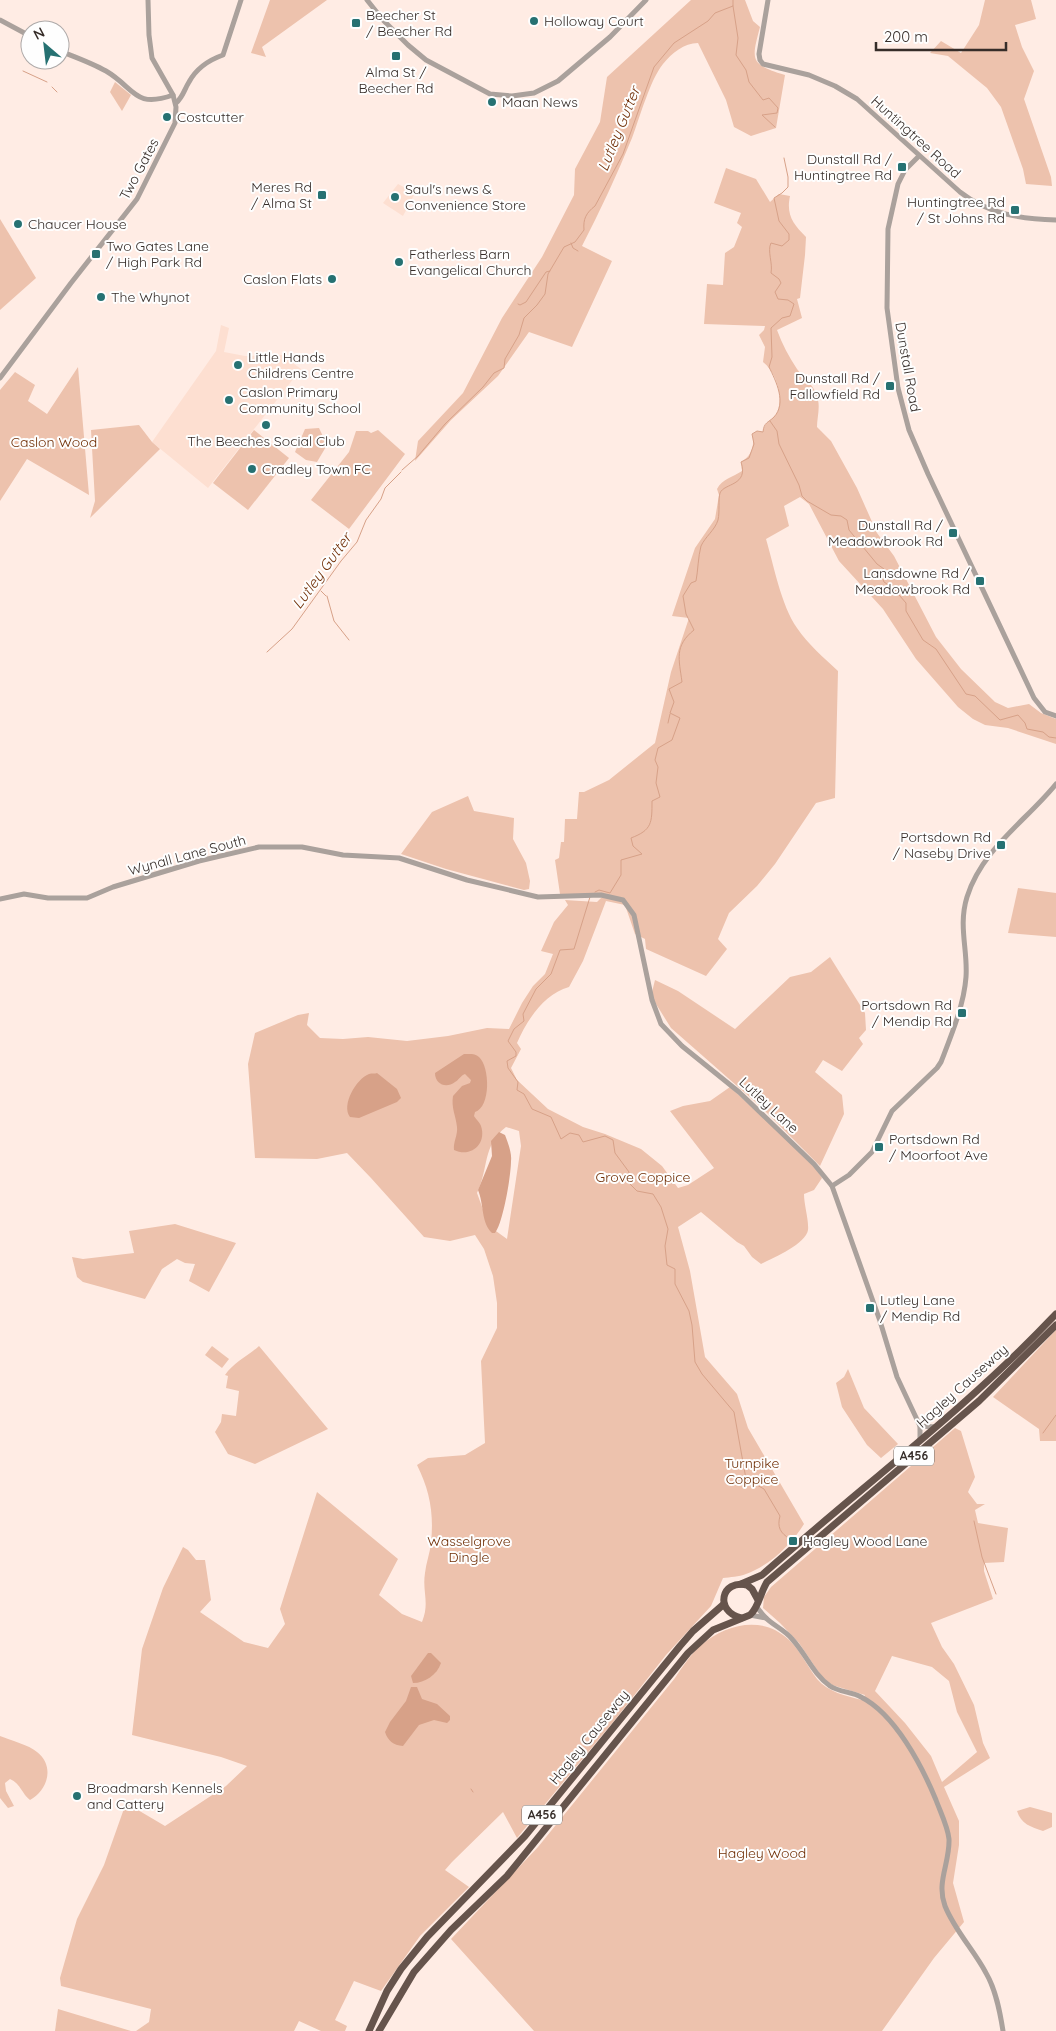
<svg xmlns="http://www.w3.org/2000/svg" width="1056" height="2031" viewBox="0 0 1056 2031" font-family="Quicksand,sans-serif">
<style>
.built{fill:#fddfd1}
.green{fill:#edc2ad;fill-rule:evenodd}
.water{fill:#d7a188}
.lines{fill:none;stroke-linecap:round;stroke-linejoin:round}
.stream{stroke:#d7a188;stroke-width:1}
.tertiary{stroke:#aaa19c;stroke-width:5}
.trunk{stroke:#66544c;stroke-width:7}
.poi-dot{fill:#267172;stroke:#fefefe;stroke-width:2}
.labels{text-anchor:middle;stroke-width:4;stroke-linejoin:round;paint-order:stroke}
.shield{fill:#fefefe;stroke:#726c69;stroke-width:1}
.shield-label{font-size:12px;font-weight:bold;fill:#362d29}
.poi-label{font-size:14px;fill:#362d29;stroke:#fefefe;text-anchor:start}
.street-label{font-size:14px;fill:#362d29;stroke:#fefefe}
.park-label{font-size:14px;fill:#702f06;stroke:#fefefe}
.water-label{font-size:15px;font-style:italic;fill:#73320a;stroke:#fefefe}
</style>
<rect width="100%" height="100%" fill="#ffece4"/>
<!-- built -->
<g class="built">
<polygon points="398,184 415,193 403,216 383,203"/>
<polygon points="221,325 229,328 224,352 245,356 282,355 301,369 208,488 152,442 216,351"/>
</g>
<!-- green -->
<g class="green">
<polygon points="270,0 327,0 262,47 266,57 251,53"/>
<path d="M691,0h54l8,21 7,6c-9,34 -10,37 25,48l-9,53 -25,8 -17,-9 -8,-27 -28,-57c-14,0 -26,10 -35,21 -13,16 -23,53 -31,74 -15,37 -32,73 -50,108l30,15 -40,86 -43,-15 -31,44 -47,44 -36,41 3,-20 45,-48 39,-75 40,-61 32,-62 1,-26 25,-47 7,-45z"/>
<polygon points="985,0 1031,0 1036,19 1015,25 1022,47 1034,71 1024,99 1051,177 1052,186 1026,184 1023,169 1001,107 987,88 948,56 930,53 941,41 961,53 979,25"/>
<polygon points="115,82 131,95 122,111 110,92"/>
<path d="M726,168l30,11 14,23 9,-8 11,2c-4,19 3,28 16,41l-1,18 -5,43 -3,1 5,19 -25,12c5,14 12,27 20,39 9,12 18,16 21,31 2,8 -1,19 -1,27l14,14 26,47 20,45 17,23 42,81 25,32 34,33 13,6 21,-4 12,9 15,6v25l-48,-16 -23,-3 -12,-6 -15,-12 -42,-48 -33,-50 -44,-48 -30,-57 -9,-7 -16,9 5,20 -23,13c8,27 15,66 31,89 11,16 27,30 41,43l-3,127 -19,5 -41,61 -18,22 -28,27 -11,26 9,10 -21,27 -60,-27 -1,-10 -10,-5 -10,-29 -19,-4 -23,60 -14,26c-25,7 -42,33 -52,56l4,6 -10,19 6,12 31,29 35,18 22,7 36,15 21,17 16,22 10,-3 26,-17 -44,-57 13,-5 27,-5 20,-14 83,77 9,14 -8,12 -10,4c0,11 5,26 4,36 -2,14 -35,28 -47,34l-9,-7 -8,-11 -7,-4 -36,-30 -23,15 12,44 15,86 32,37 11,34 56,96c-13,21 -35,42 -58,50 -7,3 -16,3 -23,4l-12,28 -45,49 -52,66 -97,117 -14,-26 -51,50 -7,8 24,17 -49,49 -39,55 -27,-10 -19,39 12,6 -2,5h-24l-22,-10 -5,10h-158l13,-9 2,-13 -90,-23 -1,-8 17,-59 27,-54 22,-62 39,23 61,-40 21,-20 -26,-9 -89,-22 10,-86 21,-61 20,-41 5,3 8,10h9l6,40 -11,12 44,30 24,6 17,-24 -5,-15 37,-117 81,67 -19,36 23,19 20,8c8,-20 0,-30 3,-49 1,-10 5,-20 6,-30 3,-29 -1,-52 -14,-78l11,-7 37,-3 20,-12 -4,-82 16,-33v-25l-4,-27 -9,-27 -9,-14 -25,6 -26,-4 -53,-59 -24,-25 -30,6 -62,-1 -7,-94 7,-31 43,-18 11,-2 -2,12 13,13 23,1 25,-2 39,4 41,-5 39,-8 22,1 13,-26 11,-17 12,-12 8,-20 -12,-3 13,-29 14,-17 -3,-5 32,2 8,-8h-45l-5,-34 4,-2 2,-16h3l1,-23h12l2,-27h5l25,-12 46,-37 16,-71 18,-54 -17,-2 23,-68 20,-29 4,-24 -2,-6c5,-10 16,-12 25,-18l-1,-9c11,-6 14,-17 11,-28l5,-3 6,1c2,-13 12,-11 15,-22 5,-15 -2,-38 -15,-48l2,-15 -6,-12 5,-5 1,-4 -61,-2 3,-40 16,1 2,-32 9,-6 8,-20 -5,-4 4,-10 -27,-10zM506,1127l13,4 2,15 -14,93 -18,-13 -12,-33c12,-25 5,-47 29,-66z"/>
<polygon points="0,219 36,278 0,310"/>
<polygon points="78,367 89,495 27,459 0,501 0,390 15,372 35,385 28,401 47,414"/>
<polygon points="139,425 152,442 160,449 90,518 95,501 91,430"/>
<polygon points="319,428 327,445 317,462 306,460 295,452 305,429"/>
<polygon points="254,430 289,458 248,510 213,483"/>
<polygon points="378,430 405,454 349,529 311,500 349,452 356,431 368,431 371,433"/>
<polygon points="468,796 474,811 514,818 513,839 526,863 530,881 529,889 524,890 446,869 401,854 432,812"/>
<polygon points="1018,888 1056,893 1056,937 1008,933"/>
<polygon points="830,957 865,1013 866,1030 859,1038 863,1044 842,1071 823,1060 815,1072 842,1095 844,1114 820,1166 761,1107 671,1028 651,996 655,980 678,991 735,1029 790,977 811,972"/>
<polygon points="175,1224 236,1243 209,1292 189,1281 195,1264 185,1263 177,1259 162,1269 145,1299 83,1282 77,1277 72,1257 83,1259 134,1253 129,1231"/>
<polygon points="1056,1330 1056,1441 1040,1441 1039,1429 993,1397"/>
<polygon points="212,1346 229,1359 222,1368 205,1355"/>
<path d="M259,1346l69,83 -73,35 -27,-10 -13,-22 6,-10 1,-8 14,2 3,-25 -13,-3 2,-12 -3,-1c8,-12 23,-19 34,-29z"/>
<polygon points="848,1369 864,1408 898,1444 881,1458 867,1445 842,1407 836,1383 844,1377"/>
<path d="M955,1428l6,3 14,46 -7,15 9,12h8l-10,6 3,13 30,5 -4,34 -20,1v8l9,28 -62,24 11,24 12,17 20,41 9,38 7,15 -46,29 15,34v24l-6,38 11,39 -30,36 -52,73h-348l-83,-92 87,-92 137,-169c8,-12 16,-24 26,-33 25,-21 61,-30 87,-6 12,11 19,27 29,40 11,13 29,17 45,21l3,-5 -33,-10 -10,-8 -23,-34 -19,-20 -17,-15 1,-11 7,-10zM892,1656l40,11 17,14 8,31 20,40 -35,30 -11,-26 -26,-33 -30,-32z"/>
<path d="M0,1736c10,4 29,9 37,16 18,14 11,38 -7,48 -8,-6 -9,-16 -20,-21l-5,4 1,8 8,15 -6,2 -8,-10z"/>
<path d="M1030,1807l22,6v14l-9,4c-12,-4 -22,-7 -26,-20z"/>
<polygon points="58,2009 131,2031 55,2031"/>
</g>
<!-- water -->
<g class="water">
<path d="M464,1054c5,0 11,-1 15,3 11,10 12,50 -4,55l-1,4c2,3 6,7 7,10 6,18 -10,32 -27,24 -1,-8 4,-15 3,-23 -1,-11 -6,-19 -4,-31l9,-10 8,-3 1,-3 -6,-6c-5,2 -6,6 -10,8 -9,7 -20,2 -20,-9z"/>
<path d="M377,1073l20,16 4,9 -4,4 -38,16 -9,-1c-9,-12 6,-38 19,-43 3,-1 6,0 8,-1z"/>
<path d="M499,1132l6,3c3,8 7,18 6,26 0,15 -8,62 -16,72h-3c-11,-10 -8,-29 -14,-43l14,-34 -1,-15z"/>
<path d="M428,1653h3l10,10c-4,12 -16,20 -28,20l-2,-7z"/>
<path d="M411,1687h6l5,12 15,5 13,12v4l-3,3 -13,-3 -15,5 -16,21c-10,-1 -15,-5 -18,-14l5,-10 16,-21z"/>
</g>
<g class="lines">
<!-- stream -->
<g class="stream">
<polyline points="733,6 738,38 736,55 746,70 749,82 763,100 769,98 778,108 777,113 762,115 775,127"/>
<polyline points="23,71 47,82"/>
<polyline points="52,87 57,92"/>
<polyline points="571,243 573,248 578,251"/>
<polyline points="518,304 520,305 526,302 546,272 550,271"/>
<polyline points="770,421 777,431 779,444 799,485 802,496 807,501 831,515 841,516 847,520 849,530 877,564 884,569 882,577 884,582 893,588 906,603 906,611 923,640 936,649 966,694 975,696 1000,720 1018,715 1025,723 1027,729 1043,732 1049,737 1056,738"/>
<path d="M402,470l16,-14 27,-32 38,-37 11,-14 10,-5 1,-9 14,-24 5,-17 13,-13 8,-11 3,-20 16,-27 11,-5 9,-12c-1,-11 2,-17 11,-24l28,-52 31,-87 20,-24 34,-22 7,-8 18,-7v-6"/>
<polyline points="321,591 326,596"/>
<polyline points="327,596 334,621 349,640"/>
<polyline points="267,652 292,629 341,561 357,542 366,520 381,499 385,488 401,472"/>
<polyline points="668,723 670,714"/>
<path d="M595,892l4,-2 11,3 11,-18v-15l21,-6 -9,-8 -2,-8c21,-8 21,-15 21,-37l8,-4 -4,-14 2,-16 -3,-7 3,-12 14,-8 8,-22 -10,-5 4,-11 -5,-13 13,-7c-3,-23 -8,-36 12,-52l-8,-16 -3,-18 8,-13 5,-2c2,-10 2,-24 5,-35 4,-9 14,-16 17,-26 2,-9 0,-20 2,-27 4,-10 29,-7 21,-31l8,-4 5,-14 -2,-10 5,-3 6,1c1,-10 5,-9 11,-15 13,-14 2,-36 -5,-50l3,-10 -1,-29 11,-10 8,-2 4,-12 -6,-4 -10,-1 -3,-7 6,-9 -2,-4 -8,-6c2,-10 -4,-22 0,-30l11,3 7,-6v-6l-10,-13 -5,-23 8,-5 6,-6v-10l-4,-19"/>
<path d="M590,897l-16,52 -14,1 -9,24 -15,15 -13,25 1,7 -10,8 -6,12 8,11v4l-9,5 1,7 10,14 -1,8 7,4 8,15 19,8 10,22 9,-6 9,2 4,7 22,-6 8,4 2,13 14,19 -2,9 10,10 16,3 8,13 7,22 -3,17 2,19 8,4v15l14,27 3,14 3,37 7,12 32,38 12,67 18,10 16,27c-3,11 0,17 10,23"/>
<polyline points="1043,1433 1056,1415"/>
<polyline points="974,1521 982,1557 996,1594"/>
<polyline points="471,1789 473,1792"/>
</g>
<!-- tertiary -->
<g class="tertiary">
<polyline points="367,0 383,20 408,45 426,60 490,94 512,96 534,93 558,81 610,37 646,0"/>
<path d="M768,0l-9,54 1,6 3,4 46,11 26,11 22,13 103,93c28,22 61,27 96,28"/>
<polyline points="0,20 30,36"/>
<path d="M60,51c15,6 32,12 46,20 29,17 28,38 67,24"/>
<path d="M176,103c7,-6 8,-13 13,-21 7,-13 20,-22 34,-27l18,-55"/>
<polyline points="919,156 905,170 898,184 888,229 887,308 898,388 909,430 928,474 1034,698 1045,712 1056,716"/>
<polyline points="0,378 71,283 137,199 175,123 176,107 173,95 152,58 149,35 148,0"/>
<polyline points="0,899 24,894 48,898 87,898 113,887 199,861 259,847 302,847 343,855 399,858 467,880 538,897 601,895 623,900 634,915 652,1000 661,1024 682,1046 739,1092 814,1164 832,1186 880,1321 897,1377 920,1426 920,1440"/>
<path d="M832,1186l17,-11 23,-23 20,-41 45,-43 4,-6c10,-26 23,-57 25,-85 2,-27 -8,-51 1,-80 15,-48 59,-76 89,-113"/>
<polyline points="920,1426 936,1427"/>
<path d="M756,1606c3,4 6,8 10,12 8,8 19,12 26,21 14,15 21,35 38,47 9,6 22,6 31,11 34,17 61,69 75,103 4,11 12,27 13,39 1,24 -13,43 -4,67 10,25 29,44 41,67 10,17 14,39 17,58"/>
<polyline points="750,1615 766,1618"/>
</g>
<!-- trunk -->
<g class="trunk">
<path d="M741,1584l21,-9c98,-87 204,-166 294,-261"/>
<path d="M741,1618c-27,-7 -20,-39 6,-33l5,4 6,11"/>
<polyline points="369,2031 387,1991 401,1969 427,1937 525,1836 680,1646 693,1631 724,1604"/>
<path d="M379,2031l35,-59 37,-42 56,-54 181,-223 25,-23 37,-15c9,-8 10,-22 17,-33l212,-181 77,-76"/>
</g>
</g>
<!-- markers -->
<g class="poi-dot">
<circle cx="534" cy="21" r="5"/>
<rect x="351" y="18" width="10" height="10" rx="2.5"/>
<rect x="391" y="51" width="10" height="10" rx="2.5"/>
<circle cx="492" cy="102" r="5"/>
<circle cx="167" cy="117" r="5"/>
<rect x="897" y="162" width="10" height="10" rx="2.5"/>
<rect x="317" y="190" width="10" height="10" rx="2.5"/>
<circle cx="395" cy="197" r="5"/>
<rect x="1010" y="205" width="10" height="10" rx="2.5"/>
<circle cx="18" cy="224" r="5"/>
<rect x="91" y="249" width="10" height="10" rx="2.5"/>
<circle cx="399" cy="262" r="5"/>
<circle cx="332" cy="279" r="5"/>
<circle cx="101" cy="297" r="5"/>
<circle cx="238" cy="365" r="5"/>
<rect x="885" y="381" width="10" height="10" rx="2.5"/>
<circle cx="229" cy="400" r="5"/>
<circle cx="266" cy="425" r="5"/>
<circle cx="252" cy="469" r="5"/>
<rect x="948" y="528" width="10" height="10" rx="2.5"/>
<rect x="975" y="576" width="10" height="10" rx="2.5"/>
<rect x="996" y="840" width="10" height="10" rx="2.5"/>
<rect x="957" y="1008" width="10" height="10" rx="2.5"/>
<rect x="874" y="1142" width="10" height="10" rx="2.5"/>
<rect x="865" y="1303" width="10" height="10" rx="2.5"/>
<rect x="788" y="1536" width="10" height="10" rx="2.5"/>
<circle cx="77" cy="1796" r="5"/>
</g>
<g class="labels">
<!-- shield labels -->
<g class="shield">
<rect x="894" y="1446.5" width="40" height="19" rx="4"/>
<rect x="522" y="1805.5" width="40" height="19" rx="4"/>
</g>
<g class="shield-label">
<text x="914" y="1460">A456</text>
<text x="542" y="1819">A456</text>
</g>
<!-- poi labels -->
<g class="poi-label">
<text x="366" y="20">Beecher St<tspan x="366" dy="16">/ Beecher Rd</tspan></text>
<text x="544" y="26">Holloway Court</text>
<text x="396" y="77" text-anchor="middle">Alma St /<tspan x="396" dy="16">Beecher Rd</tspan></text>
<text x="502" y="107">Maan News</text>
<text x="177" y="122">Costcutter</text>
<text x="892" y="164" text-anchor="end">Dunstall Rd /<tspan x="892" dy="16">Huntingtree Rd</tspan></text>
<text x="312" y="192" text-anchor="end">Meres Rd<tspan x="312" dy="16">/ Alma St</tspan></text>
<text x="405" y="194">Saul's news &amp;<tspan x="405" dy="16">Convenience Store</tspan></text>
<text x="1005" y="207" text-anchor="end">Huntingtree Rd<tspan x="1005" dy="16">/ St Johns Rd</tspan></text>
<text x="28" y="229">Chaucer House</text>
<text x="106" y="251">Two Gates Lane<tspan x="106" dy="16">/ High Park Rd</tspan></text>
<text x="409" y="259">Fatherless Barn<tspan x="409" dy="16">Evangelical Church</tspan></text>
<text x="322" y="284" text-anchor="end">Caslon Flats</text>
<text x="111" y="302">The Whynot</text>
<text x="248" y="362">Little Hands<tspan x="248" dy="16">Childrens Centre</tspan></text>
<text x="880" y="383" text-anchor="end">Dunstall Rd /<tspan x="880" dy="16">Fallowfield Rd</tspan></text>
<text x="239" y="397">Caslon Primary<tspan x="239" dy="16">Community School</tspan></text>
<text x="266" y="446" text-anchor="middle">The Beeches Social Club</text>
<text x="262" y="474">Cradley Town FC</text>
<text x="943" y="530" text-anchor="end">Dunstall Rd /<tspan x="943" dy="16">Meadowbrook Rd</tspan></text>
<text x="970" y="578" text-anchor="end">Lansdowne Rd /<tspan x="970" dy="16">Meadowbrook Rd</tspan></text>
<text x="991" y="842" text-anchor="end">Portsdown Rd<tspan x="991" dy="16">/ Naseby Drive</tspan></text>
<text x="952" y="1010" text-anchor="end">Portsdown Rd<tspan x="952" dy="16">/ Mendip Rd</tspan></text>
<text x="889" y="1144">Portsdown Rd<tspan x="889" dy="16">/ Moorfoot Ave</tspan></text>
<text x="880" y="1305">Lutley Lane<tspan x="880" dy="16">/ Mendip Rd</tspan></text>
<text x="803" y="1546">Hagley Wood Lane</text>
<text x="87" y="1793">Broadmarsh Kennels<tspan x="87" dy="16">and Cattery</tspan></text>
</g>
<!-- street labels -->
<g class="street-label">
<text transform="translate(916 137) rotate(42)" y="5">Huntingtree Road</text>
<text transform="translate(139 169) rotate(-62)" y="5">Two Gates</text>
<text transform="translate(908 367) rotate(80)" y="5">Dunstall Road</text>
<text transform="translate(187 855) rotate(-15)" y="5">Wynall Lane South</text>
<text transform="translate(769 1105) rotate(43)" y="5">Lutley Lane</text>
<text transform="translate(962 1386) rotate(-42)" y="5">Hagley Causeway</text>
<text transform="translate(589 1737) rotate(-51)" y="5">Hagley Causeway</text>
</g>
<!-- park labels -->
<g class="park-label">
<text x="54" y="447">Caslon Wood</text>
<text x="643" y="1182">Grove Coppice</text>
<text x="752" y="1468">Turnpike<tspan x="752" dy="16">Coppice</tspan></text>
<text x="469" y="1546">Wasselgrove<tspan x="469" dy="16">Dingle</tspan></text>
<text x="762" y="1858">Hagley Wood</text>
</g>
<!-- water labels -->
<g class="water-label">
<text transform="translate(619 129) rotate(-68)" y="5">Lutley Gutter</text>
<text transform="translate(322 571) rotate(-54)" y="5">Lutley Gutter</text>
</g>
</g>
<!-- north arrow -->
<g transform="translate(45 45) rotate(332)"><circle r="24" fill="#fefefe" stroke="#aeaaa9"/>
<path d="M0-4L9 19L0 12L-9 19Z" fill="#267172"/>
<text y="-8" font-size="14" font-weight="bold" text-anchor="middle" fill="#362d29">N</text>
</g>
<!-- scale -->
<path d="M876 42v8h130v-8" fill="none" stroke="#362d29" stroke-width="2.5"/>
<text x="884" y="42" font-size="15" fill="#362d29" stroke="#fefefe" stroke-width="4" paint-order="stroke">200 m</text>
</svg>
